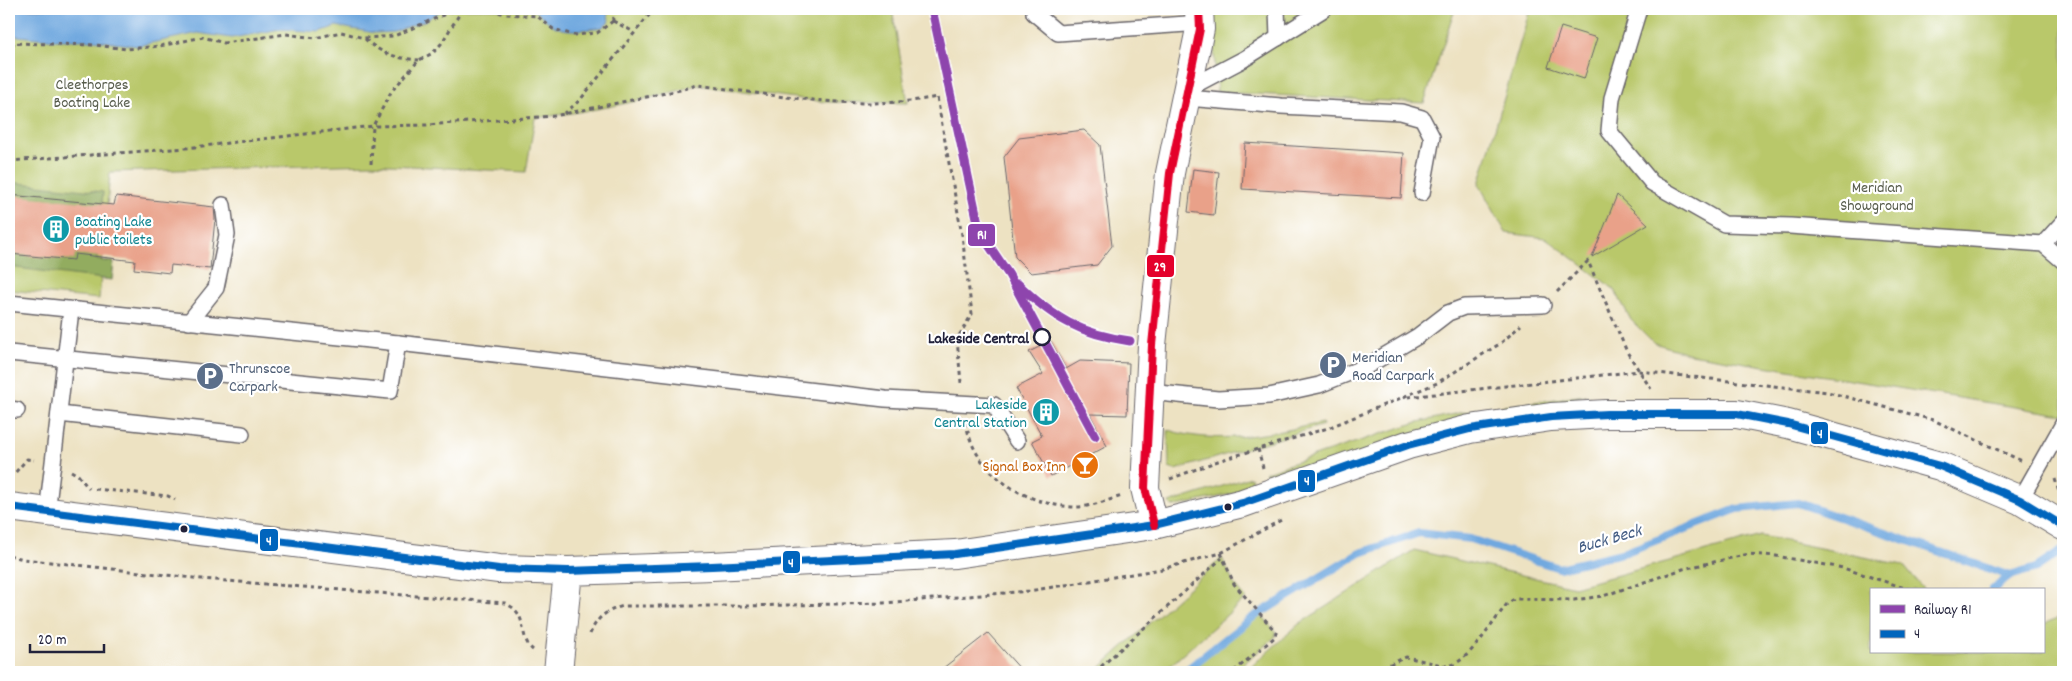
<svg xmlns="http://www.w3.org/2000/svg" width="2072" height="681" viewBox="0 0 2072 681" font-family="Dekko,sans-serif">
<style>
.green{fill:#b9c86b;stroke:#6e7553}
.forest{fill:#92ac5f;stroke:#5a674d}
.water{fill:#70a8df;stroke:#49658d}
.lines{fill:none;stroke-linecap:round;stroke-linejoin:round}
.stream{stroke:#70a8df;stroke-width:8}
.building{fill:#e9a189}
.lane-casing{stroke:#69656a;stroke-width:18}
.street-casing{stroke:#69656a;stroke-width:30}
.secondary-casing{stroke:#69656a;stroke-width:30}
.path{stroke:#69656a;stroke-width:3;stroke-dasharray:4 4;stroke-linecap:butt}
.lane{stroke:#fff;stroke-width:15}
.street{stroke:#fff;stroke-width:28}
.secondary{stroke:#fff;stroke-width:28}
.bus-1-casing{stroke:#fff;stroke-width:11}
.bus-2-casing{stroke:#fff;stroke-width:11}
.bus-1{stroke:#0065bd;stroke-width:8}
.bus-2{stroke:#e4002b;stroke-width:8}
.rail-1-casing{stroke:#fff;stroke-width:12}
.rail-1{stroke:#8e44ad;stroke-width:9}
.stop-dot{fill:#fff;stroke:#22223b;stroke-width:2.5}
.bus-dot{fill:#22223b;stroke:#fff;stroke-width:2}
.labels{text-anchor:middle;stroke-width:4.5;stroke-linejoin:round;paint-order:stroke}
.park-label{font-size:16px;fill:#575c4c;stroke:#fff}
.culture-label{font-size:16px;fill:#0d838f;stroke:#fff;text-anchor:start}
.stop-label{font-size:16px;font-weight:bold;fill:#22223b;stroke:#fff;text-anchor:end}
.service-label{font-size:16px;fill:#4e5e75;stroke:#fff;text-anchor:start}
.food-label{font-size:16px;fill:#c56008;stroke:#fff;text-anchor:end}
.water-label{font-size:18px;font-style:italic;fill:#455e85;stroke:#fff}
.line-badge{stroke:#fff;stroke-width:2}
.badge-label{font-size:14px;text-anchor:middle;font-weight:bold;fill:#fff}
</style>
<rect width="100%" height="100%" fill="#fff"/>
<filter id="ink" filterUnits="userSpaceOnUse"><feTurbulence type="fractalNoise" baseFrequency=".02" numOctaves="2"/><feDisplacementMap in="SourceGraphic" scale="10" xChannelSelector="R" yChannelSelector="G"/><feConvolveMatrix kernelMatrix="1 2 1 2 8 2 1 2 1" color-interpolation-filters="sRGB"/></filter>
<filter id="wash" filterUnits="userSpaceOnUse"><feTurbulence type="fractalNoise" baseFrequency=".0096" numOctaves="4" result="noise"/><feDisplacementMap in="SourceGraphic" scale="20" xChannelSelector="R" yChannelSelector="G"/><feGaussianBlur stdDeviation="1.12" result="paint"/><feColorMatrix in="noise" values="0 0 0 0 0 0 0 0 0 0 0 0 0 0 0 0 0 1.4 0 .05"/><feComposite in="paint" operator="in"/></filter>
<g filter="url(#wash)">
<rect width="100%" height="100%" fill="#ede2c2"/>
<!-- green -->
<g class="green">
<path d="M9,9h883l16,94 -83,-1 -128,-17c-51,16 -109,27 -162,33l-9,54 -155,-8 -261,8 -11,127 -90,-9z"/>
<polygon points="1211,9 1455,9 1424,103 1217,92"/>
<polygon points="1530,9 2063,9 2063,415 1691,354 1654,343 1631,320 1615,290 1546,238 1506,233 1479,184"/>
<polygon points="1586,395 1536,411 1269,484 1266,472 1414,423 1474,410"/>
<path d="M1322,423l1,2 -148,45 -6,-2 -1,-38c51,16 104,3 154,-7z"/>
<polygon points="1251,477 1254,489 1173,507 1169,503"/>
<polygon points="1761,536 1903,565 1924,590 1871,590 1871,652 2043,652 2043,624 2063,616 2063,672 1245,672 1299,624 1414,550 1574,587"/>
<polygon points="1222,558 1234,584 1246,598 1163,672 1095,672"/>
<polygon points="1258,611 1276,632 1275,637 1234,672 1187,672"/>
</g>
<!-- forest -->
<polygon class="forest" points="9,182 103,192 97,260 114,262 112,280 9,267"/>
<!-- water -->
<g class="water">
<polygon points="9,9 444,9 424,21 394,32 375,33 336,26 320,32 280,29 232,38 198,33 137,46 94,40 56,40 9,35"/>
<path d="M530,9h77l2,12 -6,6c-14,2 -33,6 -47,0 -10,-5 -15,-15 -26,-18z"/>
</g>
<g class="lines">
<!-- stream -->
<g class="stream">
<polyline points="1992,590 2010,576"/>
<polyline points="1184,672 1252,618 1360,553 1419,533 1470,539 1559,568 1626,552 1737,509 1798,503 2010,576 2036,568 2063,550"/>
</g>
</g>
<g id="blocks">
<!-- building -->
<g class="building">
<polygon points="1561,27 1597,38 1584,79 1548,67"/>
<polygon points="1084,130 1100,145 1112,246 1097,265 1031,273 1015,257 1004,157 1019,138"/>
<polygon points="1245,143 1404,153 1401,198 1242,189"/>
<polygon points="1193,169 1219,172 1214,215 1188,212"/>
<polygon points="9,195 114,205 116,196 214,207 215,219 210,269 171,265 170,273 134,269 135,261 75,254 74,260 9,254"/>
<polygon points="1617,195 1648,224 1592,257"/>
<polygon points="1051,341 1066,369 1080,361 1129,363 1127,415 1090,414 1107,446 1051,476 1032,441 1042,436 1016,388 1043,374 1029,352"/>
<polygon points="988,633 1023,672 938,672"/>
</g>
</g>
</g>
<g filter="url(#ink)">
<use href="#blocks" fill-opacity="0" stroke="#69656a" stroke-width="1"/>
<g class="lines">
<!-- lane casing -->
<g class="lane-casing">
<g id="lane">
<polyline points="1034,9 1034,13 1058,33 1201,23"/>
<polyline points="1277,9 1278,38"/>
<polyline points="1639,9 1612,98 1609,131 1652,183 1724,224 1790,226 2043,244 2063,261"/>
<polyline points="1189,88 1244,59 1324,9"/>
<polyline points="1187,98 1281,106 1401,112 1422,118 1432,137 1422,193"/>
<polyline points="2043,244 2063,222"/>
<polyline points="9,303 398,343 885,399 994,405 1017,441"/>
<polyline points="189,322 216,288 227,235 223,205"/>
<polyline points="9,353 390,391 398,343"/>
<polyline points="1149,392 1218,399 1269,396 1319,385 1367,366 1418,336 1448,313 1464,307 1543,305"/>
<polyline points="9,409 17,410"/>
<polyline points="59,414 242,434"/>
<polyline points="2020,500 2063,424"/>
<polyline points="47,513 71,310"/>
</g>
</g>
<!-- street casing -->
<g class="street-casing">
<g id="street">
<polyline points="1154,525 1145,488 1152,345 1170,173 1200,29 1199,9"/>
<polyline points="558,672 568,571"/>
</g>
</g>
<!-- secondary casing -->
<g class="secondary-casing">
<polyline id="secondary" points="9,507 499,569 568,571 712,566 955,554 1154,525 1243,503 1408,445 1470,429 1551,417 1607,414 1737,414 1788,424 1940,466 2020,500 2063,526"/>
</g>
<!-- path -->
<g class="path">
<polyline points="483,9 506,14 537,16 553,29 574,35 597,33 613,21"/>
<polyline points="612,9 613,21"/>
<polyline points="613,21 634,32"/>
<path d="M365,39c18,16 31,19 54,21"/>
<polyline points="9,43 95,45 127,49 160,46 203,37 224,43 286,34 315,38 341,32 364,38 394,36 448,13 463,9"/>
<polyline points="9,52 14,43"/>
<polyline points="564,114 580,100 654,9"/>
<path d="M9,161l177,-13 187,-22 53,-1 128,-9 126,-26 17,-5c79,10 161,27 240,12l25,138 10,79 -15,25 4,44"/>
<polyline points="371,164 373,126 391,92 419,60 433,53 441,44 462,10"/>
<polyline points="1557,292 1588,261 1627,352 1651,389"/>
<polyline points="1408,397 1639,371 1828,392 1933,420 2022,461"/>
<path d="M966,422c7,52 61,84 110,85 15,0 32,-7 46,-11"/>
<polyline points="1258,449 1263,468"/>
<polyline points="71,471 78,475 89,489"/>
<polyline points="9,476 14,474 27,459 34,460"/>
<polyline points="1170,479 1218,461 1328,428 1437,383 1501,343 1521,325"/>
<polyline points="2055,479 2059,492"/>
<polyline points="95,489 168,496 175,500"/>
<polyline points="1221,553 1234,584 1276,632 1275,637 1233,672"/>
<path d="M9,555l14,4 179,20 303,24c3,2 8,4 10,7 11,10 5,29 18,40"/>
<path d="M590,634c7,-17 16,-23 33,-28h121l140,-3 145,-12 133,-22 59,-16 62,-34"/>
<polyline points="1967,652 1967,653"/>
<path d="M1375,671l31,-14 40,9c21,0 48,-46 61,-62l7,-5 60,1 29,-4 80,-27 66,-15 27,2 67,12 68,22"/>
<polyline points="1095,672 1222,558"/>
</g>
<!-- lane -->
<use href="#lane" class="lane"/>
<!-- street -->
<use href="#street" class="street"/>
<!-- secondary -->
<use href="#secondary" class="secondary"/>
<!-- bus-1 casing -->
<g class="bus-1-casing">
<polyline id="bus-1" points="9,507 499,569 568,571 712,566 955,554 1154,525 1243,503 1408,445 1470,429 1551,417 1607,414 1737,414 1788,424 1940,466 2020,500 2063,526"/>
</g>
<!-- bus-2 casing -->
<g class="bus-2-casing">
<polyline id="bus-2" points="1154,525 1145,488 1152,345 1170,173 1200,29 1199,9"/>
</g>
<!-- bus-1 -->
<use href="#bus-1" class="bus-1"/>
<!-- bus-2 -->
<use href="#bus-2" class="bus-2"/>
<!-- rail-1 casing -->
<g class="rail-1-casing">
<g id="rail-1">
<polyline points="932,9 980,232 1009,275 1095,436"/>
<path d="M1018,284c35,34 62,50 112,57"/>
</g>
</g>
<!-- rail-1 -->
<use href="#rail-1" class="rail-1"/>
</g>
</g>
<!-- icons -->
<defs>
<g id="building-disc" transform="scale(1.4375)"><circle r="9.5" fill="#0f9aa8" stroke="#fff"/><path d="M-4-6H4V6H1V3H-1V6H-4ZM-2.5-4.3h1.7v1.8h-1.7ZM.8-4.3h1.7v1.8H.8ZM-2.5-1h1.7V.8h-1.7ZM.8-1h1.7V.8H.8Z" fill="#fff"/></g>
<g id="parking-disc" transform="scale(1.4375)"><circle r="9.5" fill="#5c6f8a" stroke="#fff"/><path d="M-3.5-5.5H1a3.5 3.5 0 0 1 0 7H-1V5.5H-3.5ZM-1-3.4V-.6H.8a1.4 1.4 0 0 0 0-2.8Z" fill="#fff"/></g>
<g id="bar-disc" transform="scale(1.4375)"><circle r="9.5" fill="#e8710a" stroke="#fff"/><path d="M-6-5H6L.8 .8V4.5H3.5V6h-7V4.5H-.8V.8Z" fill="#fff"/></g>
</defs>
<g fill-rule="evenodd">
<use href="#building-disc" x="56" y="229"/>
<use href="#parking-disc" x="1333" y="365"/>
<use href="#parking-disc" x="210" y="376"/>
<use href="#building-disc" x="1046" y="412"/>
<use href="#bar-disc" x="1085" y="465"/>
</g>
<!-- markers -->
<circle class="stop-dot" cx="1042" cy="337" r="8"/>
<g class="bus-dot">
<circle cx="1228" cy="507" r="4.5"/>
<circle cx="184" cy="529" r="4.5"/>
</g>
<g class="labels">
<!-- park labels -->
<g class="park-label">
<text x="92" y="89">Cleethorpes<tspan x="92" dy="18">Boating Lake</tspan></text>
<text x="1877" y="192">Meridian<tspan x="1877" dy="18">Showground</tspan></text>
</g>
<!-- culture labels -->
<g class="culture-label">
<text x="75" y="226">Boating Lake<tspan x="75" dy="18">public toilets</tspan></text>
<text x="1027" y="409" text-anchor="end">Lakeside<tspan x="1027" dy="18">Central Station</tspan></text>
</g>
<!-- stop labels -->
<g class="stop-label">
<text x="1029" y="343">Lakeside Central</text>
</g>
<!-- service labels -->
<g class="service-label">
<text x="1352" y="362">Meridian<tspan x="1352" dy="18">Road Carpark</tspan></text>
<text x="229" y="373">Thrunscoe<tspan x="229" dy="18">Carpark</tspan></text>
</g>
<!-- food labels -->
<g class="food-label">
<text x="1066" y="471">Signal Box Inn</text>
</g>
<!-- water labels -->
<g class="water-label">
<text transform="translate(1609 538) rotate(-16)" y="6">Buck Beck</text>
</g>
</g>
<g class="line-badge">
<rect x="967" y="223" width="29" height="24" rx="5" fill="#8e44ad"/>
<rect x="1146" y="254" width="29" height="24" rx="5" fill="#e4002b"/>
<rect x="1810" y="421" width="19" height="24" rx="5" fill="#0065bd"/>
<rect x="1297" y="469" width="19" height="24" rx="5" fill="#0065bd"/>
<rect x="259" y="528" width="20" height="24" rx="5" fill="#0065bd"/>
<rect x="782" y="550" width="19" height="24" rx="5" fill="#0065bd"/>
</g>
<g class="badge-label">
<text x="982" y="239">R1</text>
<text x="1160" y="271">29</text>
<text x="1820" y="438">4</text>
<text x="1307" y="485">4</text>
<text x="269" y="545">4</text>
<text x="791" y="567">4</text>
</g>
<!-- margin -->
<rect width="2072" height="681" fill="none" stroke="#fff" stroke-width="30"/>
<!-- legend -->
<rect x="1870" y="588" width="175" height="65" fill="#ffffff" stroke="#a7a7b1"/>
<rect x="1880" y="605" width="25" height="8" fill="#8e44ad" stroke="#a7a7b1"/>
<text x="1914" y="614" font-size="15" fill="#22223b">Railway R1</text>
<rect x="1880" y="630" width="25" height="8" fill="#0065bd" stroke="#a7a7b1"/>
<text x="1914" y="638" font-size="15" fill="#22223b">4</text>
<!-- scale -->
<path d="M30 644v8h74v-8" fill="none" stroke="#22223b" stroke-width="2.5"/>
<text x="38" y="644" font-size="15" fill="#22223b" stroke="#ffffff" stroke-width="4" paint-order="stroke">20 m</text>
</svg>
